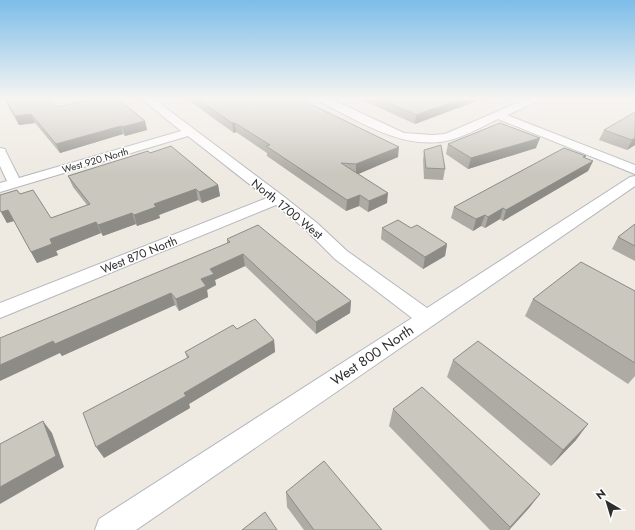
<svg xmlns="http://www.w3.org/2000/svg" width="635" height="530" viewBox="0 0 635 530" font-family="Jost,sans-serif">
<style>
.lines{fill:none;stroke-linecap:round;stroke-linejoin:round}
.street-casing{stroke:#b4b7c0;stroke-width:2}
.street{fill:#fff;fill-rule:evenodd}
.wall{fill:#aeaba4}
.shaded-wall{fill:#8d8b86}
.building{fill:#cac7bf;stroke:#8d8b86}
.labels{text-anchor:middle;stroke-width:3;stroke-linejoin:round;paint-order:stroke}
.far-street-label{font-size:10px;fill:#2e2e2e;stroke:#fff}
.street-label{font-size:12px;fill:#2e2e2e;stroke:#fff}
.near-street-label{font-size:14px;fill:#2e2e2e;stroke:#fff}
</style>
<rect width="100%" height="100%" fill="#eee9e1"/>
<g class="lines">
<!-- street casing -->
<g class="street-casing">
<g id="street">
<polygon points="142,99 154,99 283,196 317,223 347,251 427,308 630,177 635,176 635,186 136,530 95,530 99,519 412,318 335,259 305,229 276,205 0,318 0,303 267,198 188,136 0,192 0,183 7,181 0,166 0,148 5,149 6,152 19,178 181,131"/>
<path d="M317,99h14l73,34 28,2 13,-1 81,-35h14l-1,2 -32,14 128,50v9l-137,-55c-15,7 -32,17 -48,21 -45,12 -93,-20 -132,-39z"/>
</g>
</g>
<!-- street -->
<use href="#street" class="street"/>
</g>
<!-- wall -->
<g class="wall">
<polygon points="4,99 50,99 58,107 145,121 147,130 125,136 123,134 60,153 35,123 19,125"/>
<polygon points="187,99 300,99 398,157 358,174 387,203 368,212 359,206 346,211 267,156 267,153 236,132 234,133"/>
<polygon points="360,99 482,99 415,124"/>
<polygon points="635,112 635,145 627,150 599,140 604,130"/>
<polygon points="448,144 536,148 468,169 446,154"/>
<polygon points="424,150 445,169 443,180 424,179 423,160"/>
<polygon points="150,153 218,185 220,196 202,203 198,200 159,215 160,218 137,226 136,224 103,236 101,233 56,251 58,255 37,263 14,221 7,223 1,212 20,194 51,218 87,205 73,187 68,176"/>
<polygon points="586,156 585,158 593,161 588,171 503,221 500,219 485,228 481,226 473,231 451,218 454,207"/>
<polygon points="635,224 635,261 612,249 618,237"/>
<polygon points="382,228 411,228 447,244 445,256 423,269 381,239"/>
<polygon points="227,239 351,301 350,313 316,334 245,266 215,280 216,285 207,290 208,297 179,311 175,305 62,356 60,353 227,243"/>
<polygon points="635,291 635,376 628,384 525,316 533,299"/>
<polygon points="237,329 274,340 275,352 189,404 190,408 104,458 187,358 185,352"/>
<polygon points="453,360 576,440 551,466 447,377"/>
<polygon points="393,409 540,494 529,508 509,530 490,530 389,426"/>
<polygon points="286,492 382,530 304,530 287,507"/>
</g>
<!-- shaded-wall -->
<g class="shaded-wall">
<polygon points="461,99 482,99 415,124 416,115"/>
<polygon points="31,114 35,123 19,125 15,116"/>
<polygon points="145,121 147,130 125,136 122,127"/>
<polygon points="232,123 235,123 236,132 234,133"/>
<polygon points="121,126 123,134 60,153 56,144"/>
<polygon points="540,138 536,148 468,169 471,158"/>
<polygon points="635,138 635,145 627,150 632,140"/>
<polygon points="399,147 398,157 356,175 356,164"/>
<polygon points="593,161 588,171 503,221 506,210"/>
<polygon points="218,185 220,196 202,203 199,192"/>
<polygon points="196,189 198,200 159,215 160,218 137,226 134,215 154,204"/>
<polygon points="388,193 387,203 368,212 369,201"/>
<polygon points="360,195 359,206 346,211 347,200"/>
<polygon points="503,208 500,219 485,228 488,217"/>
<polygon points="8,210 14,221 7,223 1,212"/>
<polygon points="132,213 136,224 103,236 98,225"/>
<polygon points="485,215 481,226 473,231 476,219"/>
<polygon points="96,222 101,233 56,251 58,255 37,263 31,252 50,239"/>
<polygon points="447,244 445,256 423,269 425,257"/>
<polygon points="243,254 245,266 215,280 216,285 207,290 208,297 179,311 176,299 201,279 210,269"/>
<polygon points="171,293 175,305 62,356 60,353 0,381 0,365 53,341"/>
<polygon points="351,301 350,313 316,334 316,322"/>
<polygon points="274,340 275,352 189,404 190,408 104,458 96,447 184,393"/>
<polygon points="43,421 52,433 64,467 0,504 0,487"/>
<polygon points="588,424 576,440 551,466 563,450"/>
<polygon points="540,494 529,508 509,530 508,530"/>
</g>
<!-- building -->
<g class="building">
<polygon points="5,99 50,99 58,107 93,99 118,99 145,121 122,127 121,126 56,144 31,114 15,116"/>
<polygon points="198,99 300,99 399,147 356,164 341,163 388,193 369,201 360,195 347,200 266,146 270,145 235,123 232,123"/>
<polygon points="380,99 461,99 416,115"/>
<polygon points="635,112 635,138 632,140 604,130"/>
<polygon points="500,123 540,138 471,158 448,144"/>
<polygon points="441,145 445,169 426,168 424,150"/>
<polygon points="171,146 218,185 199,192 196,189 154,204 156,207 134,215 132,213 98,225 96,222 50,239 52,244 31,252 8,210 1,212 0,210 0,195 17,190 20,194 33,190 51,218 90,204 68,176 148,151 150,153"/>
<polygon points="564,148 586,156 583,157 593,161 506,210 503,208 488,217 485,215 476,219 454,207"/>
<polygon points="398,220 411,228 417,225 447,244 425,257 382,228"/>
<polygon points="635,224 635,246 618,237"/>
<polygon points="258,225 351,301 316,322 243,254 210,269 214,274 201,279 206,286 176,299 171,293 55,344 53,341 0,365 0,338 230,242 227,239"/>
<polygon points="581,262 635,291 635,363 533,299"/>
<polygon points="255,319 274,340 184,393 186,396 96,447 83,413 189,357 185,352 233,325 237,329"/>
<polygon points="478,341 588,424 563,450 453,360"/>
<polygon points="422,387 540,494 510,527 393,409"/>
<polygon points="43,421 56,456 0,487 0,444"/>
<polygon points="324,461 382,530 314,530 286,492"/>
<polygon points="265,512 277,530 242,530"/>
</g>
<!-- sky -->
<linearGradient id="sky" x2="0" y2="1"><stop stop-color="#7cbde9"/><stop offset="0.57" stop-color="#f7f5f2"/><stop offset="1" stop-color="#f7f5f2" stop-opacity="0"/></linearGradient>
<rect width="635" height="173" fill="url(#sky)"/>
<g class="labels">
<!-- far-street labels -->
<g class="far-street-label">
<text transform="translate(95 160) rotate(-16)" y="4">West 920 North</text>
</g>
<!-- street labels -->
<g class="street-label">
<text transform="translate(287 209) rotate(39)" y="4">North 1700 West</text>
<text transform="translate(139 255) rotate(-22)" y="4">West 870 North</text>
</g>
<!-- near-street labels -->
<g class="near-street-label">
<text transform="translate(372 355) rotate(-34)" y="5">West 800 North</text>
</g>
</g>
<!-- north arrow -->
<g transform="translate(607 502) rotate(322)" stroke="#ffffff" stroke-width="3" paint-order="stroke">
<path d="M0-3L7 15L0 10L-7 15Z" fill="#2e2e2e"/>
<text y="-6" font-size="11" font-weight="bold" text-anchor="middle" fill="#2e2e2e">N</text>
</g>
</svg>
